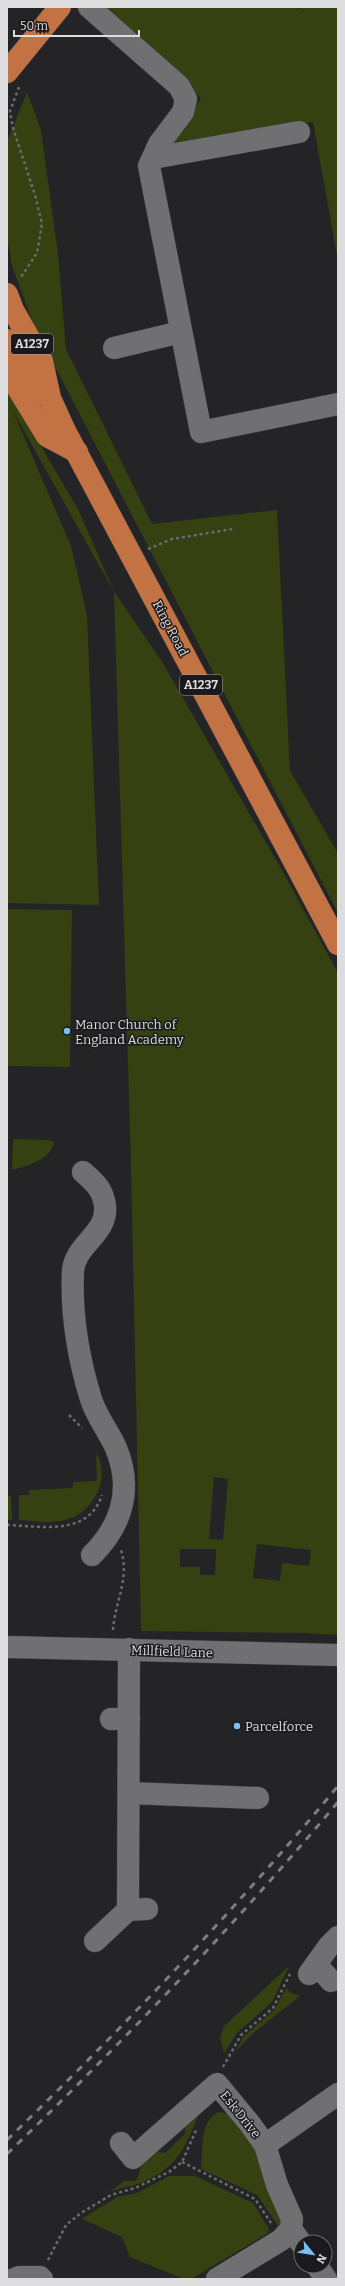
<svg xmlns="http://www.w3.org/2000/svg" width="345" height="2286" viewBox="0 0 345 2286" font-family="Bitter,serif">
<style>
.green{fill:#364111;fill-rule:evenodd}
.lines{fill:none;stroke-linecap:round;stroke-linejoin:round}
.minor-casing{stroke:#3f3f41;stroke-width:23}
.highway-casing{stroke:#3f3f41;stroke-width:23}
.path{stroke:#6b6a6d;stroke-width:2.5;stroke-dasharray:3 3;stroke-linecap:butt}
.minor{stroke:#707073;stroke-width:22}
.highway{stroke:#c37343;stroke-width:22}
.rail{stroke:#7d7c7f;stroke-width:3;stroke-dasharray:7 7;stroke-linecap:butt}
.poi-dot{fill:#76c0f7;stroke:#1a1a1c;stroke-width:1.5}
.labels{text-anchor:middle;stroke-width:3;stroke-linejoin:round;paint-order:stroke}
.shield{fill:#1a1a1c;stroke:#a2a2a4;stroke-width:1}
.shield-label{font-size:12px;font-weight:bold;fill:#dddddf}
.street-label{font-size:13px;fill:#dddddf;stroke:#1a1a1c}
.poi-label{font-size:13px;fill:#dddddf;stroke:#1a1a1c;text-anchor:start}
</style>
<rect width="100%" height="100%" fill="#242326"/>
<!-- green -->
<g class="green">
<polygon points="105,7 297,7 298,9 306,7 338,7 338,261 313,122 172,144 201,98"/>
<polygon points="27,92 41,130 58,254 66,349 152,524 277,510 290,771 338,853 338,913 34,326 12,266 7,236 7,142"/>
<path d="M7,388l72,123 35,81 34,69 -35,-71 51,75 119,207 55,101v662l-33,-2 -164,-2 -10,-465 -17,-574 -101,-181 58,135 16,69 12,290 -92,-2zM214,1477l14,2 -5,61 -14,-1zM257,1544l54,6 -2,16 -27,-3 -2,18 -27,-3zM180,1549h36l-1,26h-15v-8h-20z"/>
<polygon points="7,909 72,910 70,1067 7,1066"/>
<path d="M13,1139l36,1 5,2c-3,18 -27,24 -42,28z"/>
<path d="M96,1452c15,26 -2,61 -31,68 -15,4 -31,1 -46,0v-25h10v-5l44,-2v-6l24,-1z"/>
<polygon points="7,1496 11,1496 12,1520 7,1520"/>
<polygon points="290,1965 272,2002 237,2033 224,2053 220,2038 224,2026"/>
<polygon points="287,1987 289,1992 300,1996 251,2035 236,2051 243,2037 274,2010"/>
<path d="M202,2107c-15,34 -21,60 -59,75 -11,4 -22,6 -33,10l14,-11h10l4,-3 4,-16 11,-11 12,2 20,-19v-10z"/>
<path d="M219,2112l7,1 24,23 33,85 -4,6 -22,-32 -56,-26c2,-18 -2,-49 18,-57z"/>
<polygon points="169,2176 195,2176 253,2203 269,2229 268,2233 191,2279 184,2279 130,2257 122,2237 82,2219 117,2197 137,2193"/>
</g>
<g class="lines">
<!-- minor casing -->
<g class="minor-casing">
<g id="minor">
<polyline points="89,7 179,86 186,99 183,112 159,144 149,166 201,432 338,404"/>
<polyline points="153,158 299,132"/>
<polyline points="114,348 181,332"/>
<path d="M83,1172c12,11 20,17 22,34 3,28 -30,38 -32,65 -2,42 5,85 17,125 5,19 18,34 26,52 17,41 6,77 -24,107"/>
<polyline points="7,1647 338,1655"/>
<polyline points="111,1719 129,1719"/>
<polyline points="129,1793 258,1798"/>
<polyline points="128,1910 147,1909"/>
<polyline points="95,1941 128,1910 129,1649"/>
<polyline points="316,1964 331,1981"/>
<polyline points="309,1974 329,1946 338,1937"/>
<polyline points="121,2143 133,2158 217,2084 250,2124 265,2145 277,2185 292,2219 291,2229 301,2243"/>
<polyline points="265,2145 338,2094"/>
<polyline points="317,2266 326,2279"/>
<polyline points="14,2279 19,2277 40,2277 42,2279"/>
<polyline points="217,2279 281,2240 291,2229"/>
</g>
</g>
<!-- highway casing -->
<g class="highway-casing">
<g id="highway">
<polyline points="7,72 60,7"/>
<polyline points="7,294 13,310 42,361 50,398 65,431 338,944"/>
<polyline points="7,340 25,370 49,397"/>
<polyline points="7,371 47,436 77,452"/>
</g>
</g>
<!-- path -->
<g class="path">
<polyline points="19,87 10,111 13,128 35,195 42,224 37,253 21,277"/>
<polyline points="148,549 172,539 233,529"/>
<polyline points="69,1415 82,1428"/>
<path d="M7,1525c34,1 81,12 95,-30"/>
<path d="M113,1630c2,-29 17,-51 8,-80"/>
<polyline points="223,2067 241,2035 273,2008 290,1974"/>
<polyline points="182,2162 255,2199 271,2223"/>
<polyline points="48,2260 66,2225 81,2213 111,2195 135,2188 169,2172 182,2162 197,2128"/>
</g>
<!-- minor -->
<use href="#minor" class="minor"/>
<!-- highway -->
<use href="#highway" class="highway"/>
<!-- rail -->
<g class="rail">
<path d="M7,2140c116,-112 227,-229 331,-354"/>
<path d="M7,2154c116,-112 227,-228 331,-352"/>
</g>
</g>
<!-- markers -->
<g class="poi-dot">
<circle cx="67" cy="1031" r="4"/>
<circle cx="237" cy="1726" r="4"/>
</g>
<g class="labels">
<!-- shield labels -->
<g class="shield">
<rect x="11" y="334" width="42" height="20" rx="3"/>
<rect x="180" y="675" width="42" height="20" rx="3"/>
</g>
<g class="shield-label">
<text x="32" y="348">A1237</text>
<text x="201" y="689">A1237</text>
</g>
<!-- street labels -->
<g class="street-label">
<text transform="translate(171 628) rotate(62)" y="5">Ring Road</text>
<text transform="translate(172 1651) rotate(2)" y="5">Millfield Lane</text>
<text transform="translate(241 2114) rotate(51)" y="5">Esk Drive</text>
</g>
<!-- poi labels -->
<g class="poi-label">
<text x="75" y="1029">Manor Church of<tspan x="75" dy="15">England Academy</tspan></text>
<text x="245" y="1731">Parcelforce</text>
</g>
</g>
<!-- border -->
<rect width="345" height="2286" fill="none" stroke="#dddddf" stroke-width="16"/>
<!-- north arrow -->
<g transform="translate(313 2254) rotate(120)"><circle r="19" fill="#1a1a1c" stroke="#68686a"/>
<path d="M0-3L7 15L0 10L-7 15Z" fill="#76c0f7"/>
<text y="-6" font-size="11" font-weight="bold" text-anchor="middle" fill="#dddddf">N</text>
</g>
<!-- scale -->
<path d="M14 30v6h125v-6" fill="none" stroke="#dddddf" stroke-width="2"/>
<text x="20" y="30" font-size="12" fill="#dddddf" stroke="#1a1a1c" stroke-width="3" paint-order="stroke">50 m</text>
</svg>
